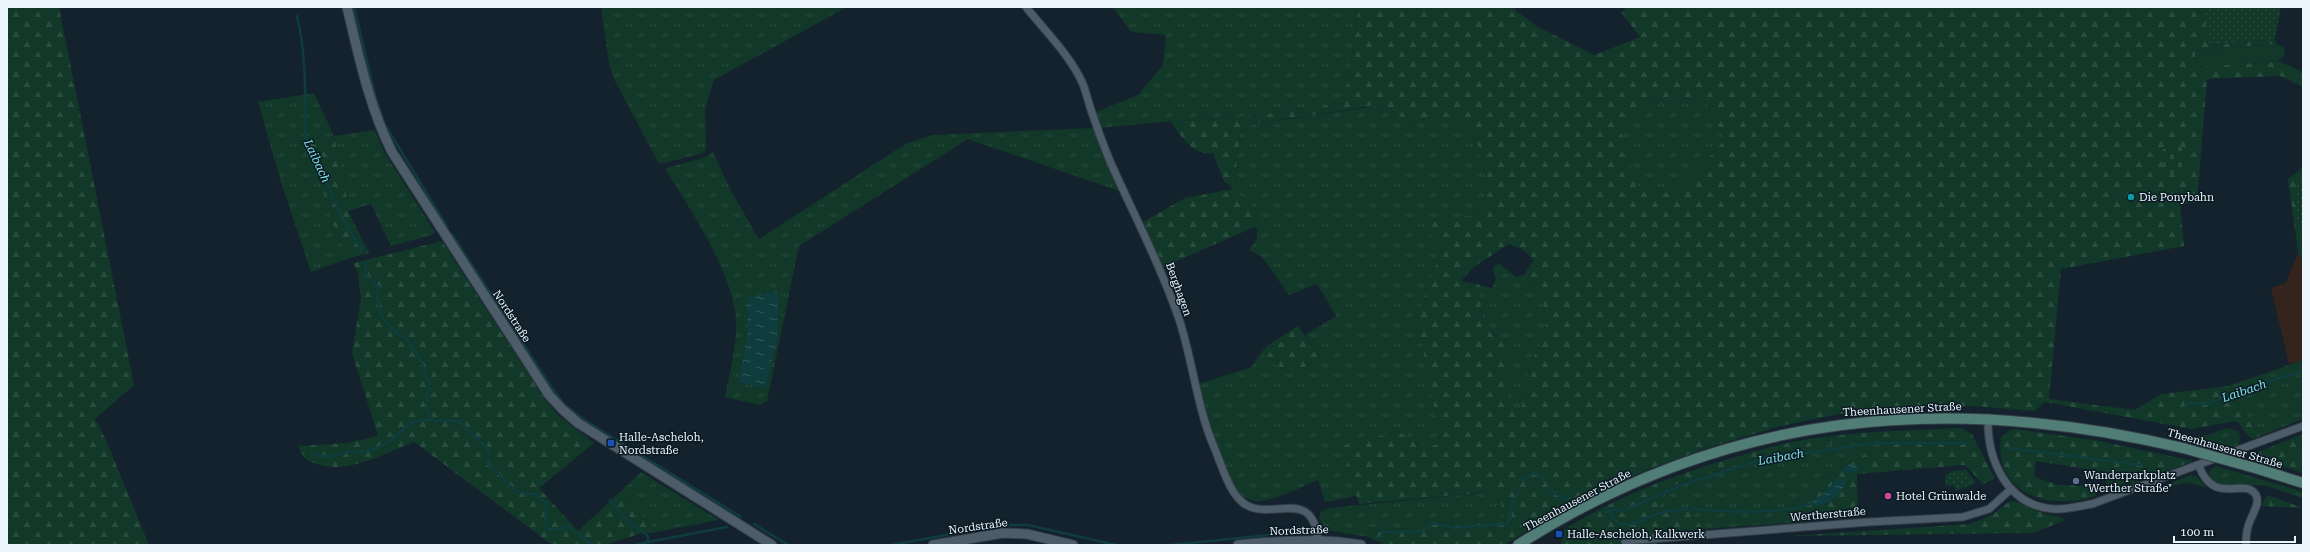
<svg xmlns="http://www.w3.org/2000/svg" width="2310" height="552" viewBox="0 0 2310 552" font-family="'Roboto Serif',serif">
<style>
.commercial{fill:#35231d}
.grass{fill:url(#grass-tufts);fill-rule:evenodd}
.forest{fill:url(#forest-firs);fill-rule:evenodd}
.cemetery{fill:url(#cemetery-stones)}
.park{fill:url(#park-dots)}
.pitch{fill:#113828}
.water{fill:url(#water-ripples)}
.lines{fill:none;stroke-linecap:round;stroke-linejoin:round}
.stream{stroke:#0f3d3e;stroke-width:2.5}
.minor-casing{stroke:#353e48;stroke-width:9}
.tertiary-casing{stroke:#353e48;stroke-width:11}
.secondary-casing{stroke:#353e48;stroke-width:12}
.minor{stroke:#4c5c69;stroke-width:7}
.tertiary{stroke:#4c5c69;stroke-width:9}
.secondary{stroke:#507e76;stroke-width:10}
.secondary-bridge-casing{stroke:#353e48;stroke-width:12;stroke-linecap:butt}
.secondary-bridge{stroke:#507e76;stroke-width:10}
.culture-dot{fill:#0f9aa8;stroke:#0b1923;stroke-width:1.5}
.transit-dot{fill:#1a4fb4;stroke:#0b1923;stroke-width:1.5}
.service-dot{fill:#5c6f8a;stroke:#0b1923;stroke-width:1.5}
.hotel-dot{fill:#d1479c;stroke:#0b1923;stroke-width:1.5}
.labels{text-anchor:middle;stroke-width:3;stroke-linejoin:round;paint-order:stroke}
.poi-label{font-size:11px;fill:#ebf5fd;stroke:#0b1923;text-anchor:start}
.street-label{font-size:11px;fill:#ebf5fd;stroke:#0b1923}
.water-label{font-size:12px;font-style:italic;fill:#81e1e2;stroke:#0b1923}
</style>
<defs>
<pattern id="grass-tufts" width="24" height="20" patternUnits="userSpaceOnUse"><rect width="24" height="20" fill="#113828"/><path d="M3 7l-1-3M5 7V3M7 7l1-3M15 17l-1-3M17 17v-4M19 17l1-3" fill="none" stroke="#284c3d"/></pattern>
<pattern id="forest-firs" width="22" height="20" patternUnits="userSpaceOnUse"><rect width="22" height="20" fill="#113828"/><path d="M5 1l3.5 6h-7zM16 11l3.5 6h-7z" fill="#284c3d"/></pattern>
<pattern id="cemetery-stones" width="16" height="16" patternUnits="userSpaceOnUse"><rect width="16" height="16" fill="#113828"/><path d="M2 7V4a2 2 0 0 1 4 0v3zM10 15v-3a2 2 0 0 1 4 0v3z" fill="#284c3d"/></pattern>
<pattern id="park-dots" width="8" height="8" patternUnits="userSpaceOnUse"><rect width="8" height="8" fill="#113828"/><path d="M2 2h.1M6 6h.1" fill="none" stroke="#284c3d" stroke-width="1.8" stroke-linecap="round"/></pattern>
<pattern id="water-ripples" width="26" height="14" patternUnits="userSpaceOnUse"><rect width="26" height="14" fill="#0f3d3e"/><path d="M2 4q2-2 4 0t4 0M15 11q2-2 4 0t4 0" fill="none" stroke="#325a5b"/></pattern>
</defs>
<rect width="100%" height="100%" fill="#14222d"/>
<!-- commercial -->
<polygon class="commercial" points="2298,252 2303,262 2303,360 2289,364 2271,288 2286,283"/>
<!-- grass -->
<g class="grass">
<polygon points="601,7 847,7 714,80 705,108 706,150 701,154 659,164 614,79 609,64"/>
<polygon points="1113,7 1359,7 1345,102 1239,118 1171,121 1100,128 1096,112 1138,95 1163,65 1166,35 1131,32"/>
<polygon points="314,93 334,136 374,130 386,155 435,232 432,235 391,246 371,204 348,211 345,183 334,136 307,140 335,230 350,258 311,272 280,179 258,102"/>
<polygon points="1672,96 1706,103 1725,139 1698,170 1672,193 1636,186 1620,132 1650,101"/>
<path d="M1383,104l23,18 29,-5 27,4 15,22 10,35 -4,31 -11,7 -45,13 15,19 -25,71 23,118 -3,7c-14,7 -27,-5 -38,-13l-56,15 14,50 -32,6 -7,-22c-15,6 -47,23 -63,21 -3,-1 -10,-3 -12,-4 -16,-12 -38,-91 -44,-113l52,-17 10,-14 28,21 32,-15 -16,-24 31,-19 -19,-32 -28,11 -27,-38 -13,-7 8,-11 -1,-29 -22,-21 7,-63 123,-18z"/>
<path d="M1093,128l26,63 -151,-52 -169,107 -32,155 -7,4 -35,-8c4,-21 9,-42 11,-63 5,-52 -45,-122 -71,-166l39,-10 9,-6 18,39 28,48 148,-96 26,-8zM747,298l18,90 -27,-6 10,-51z"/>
<path d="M1498,263l18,14 8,-2 19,26 3,22 -4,18 -13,25 -3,21 -4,18 -3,4 -6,-1 -2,-5 -9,-62c-19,-12 -24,-34 -22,-56l12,3 4,-9 -3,-10z"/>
<polygon points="2303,360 2303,419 2260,436 2228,386"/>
<polygon points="2227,428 2238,431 2241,437 2238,445 2225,449 2190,440 2190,437 2208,435"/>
<polygon points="1881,437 1886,443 1818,481 1784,515 1786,523 1703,529 1690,509 1658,509 1669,487 1752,459 1807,447"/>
<polygon points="2216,466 2303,492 2303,498 2264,485 2219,486 2208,477 2210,470"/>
<polygon points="641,472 719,520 656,532 621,491"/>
<polygon points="2190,475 2196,476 2207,488 2187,482 2147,493"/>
<polygon points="1499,491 1505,522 1452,526 1428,519 1413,529 1370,527 1369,537 1325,530 1319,518 1321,512 1329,508"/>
</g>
<!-- forest -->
<g class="forest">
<polygon points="7,7 59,7 134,385 95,419 106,440 149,545 7,545"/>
<path d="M1359,7h157l-1,3 20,15 59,30 46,-18 -19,-25 7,-5h419l1,2 5,-2h149l9,38 64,-6 1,5 -81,7 1,16 82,-6 25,11v15l-23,-11 -73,3 -10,124h-17l4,43 -123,23 -12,130 86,11 26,-16 67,-8 32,50 -7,3c-8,-3 -10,-14 -18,-18l-43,8 -147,-27 -11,9 -62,-5 -67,3 -66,5 -62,13 -70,21 -58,21 -40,18 -55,28 -50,30h-119l-16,-8 1,-10 43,2 15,-10 24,7 53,-5 -7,-30 -139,13 -17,-58 57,-15c11,8 24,20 38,13l3,-6 -23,-119 25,-71 -15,-19 4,-10 41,-3 11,-7 4,-31 -10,-35 -15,-21 -27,-5 -29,5 -23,-18 -142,22 -7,63 22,21 1,16 -94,41 -20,-45 42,-24 48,-9 -9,-8 -11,-28c-20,3 -33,-17 -42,-32l68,-3 106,-16zM1672,96l34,7 19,36 -27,31 -26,23 -35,-7 -16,-54 29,-31zM1509,244l14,6 11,10 -10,15 19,26 3,22 -4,18 -13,25 -3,21 -4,18 -3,4 -6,-1 -2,-5 -2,-51 -7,-11 -10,-7 -11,-21 -1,-28 -19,-4 11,-13z"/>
<polygon points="334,136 345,183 348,211 369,253 350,258 335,230 307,140"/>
<polygon points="2303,167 2303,262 2298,252 2288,179"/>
<path d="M442,241l102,157 13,16 37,29 -55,45 39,43 43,-40 35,41 -17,2 -34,11h-53l-138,-103c-32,12 -70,36 -105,19 -5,-2 -8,-10 -11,-15l49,-3 31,-7 -26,-83 9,-54 -3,-26 -5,-10z"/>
<polygon points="1298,326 1321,359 1289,374 1261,353 1267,346"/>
<path d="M1961,428l11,6 23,45 -12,5 -18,-19 -108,9 1,43 -72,6 -2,-8 34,-34 68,-38 -5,-6 -74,10 -55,12 -83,28 -11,22h32l13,20 -46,6 1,10h-97l1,-14c50,-32 104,-53 160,-70 33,-10 67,-20 100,-24 47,-6 93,-7 139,-9z"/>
<path d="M2015,429l85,12 93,20 -83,31 -3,-2 -2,-18 -69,-11 -2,16 25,8 37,1v10c-45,15 -103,-1 -95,-59l9,-7z"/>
<polygon points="2303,434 2303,473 2250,455"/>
<polygon points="2268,495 2303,508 2260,506"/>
<path d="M2010,501c10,0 18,7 28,10 9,4 18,4 28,9l-33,13 -243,3 180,-12 22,-9z"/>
</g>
<!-- cemetery -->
<polygon class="cemetery" points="2179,142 2189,166 2168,175 2158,152"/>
<!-- park -->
<g class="park">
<polygon points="2202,7 2281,7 2275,39 2210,45"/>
<polygon points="2297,182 2303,183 2303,244 2297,219"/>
<polygon points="1966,470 1976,483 1956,491 1953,485 1946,486 1945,476 1952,471"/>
</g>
<!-- pitch -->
<polygon class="pitch" points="2276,44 2284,47 2285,55 2278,61 2196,67 2195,51"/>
<!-- water -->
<g class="water">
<polygon points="778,291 778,336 765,388 738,382 748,331 747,298"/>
<polygon points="1850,464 1857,466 1860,470 1849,474 1842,470"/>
<path d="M1838,477l8,4v3c-11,15 -19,23 -39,21l20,-14z"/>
</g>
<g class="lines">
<!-- stream -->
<g class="stream">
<polyline points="354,7 376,99 385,125 448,228"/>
<path d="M297,16c10,42 8,82 8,125l2,5 7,5 28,67 20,33"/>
<polyline points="452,234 554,391 565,405 583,419 741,517"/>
<path d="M364,263l4,15 11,9 -2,7 4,22 10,12 18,14 12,19 9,26 -4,12 1,13 8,9h24l30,29 -1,14c20,15 19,30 48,30l10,9 -1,17 4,10 21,-3 22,18"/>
<polyline points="2185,406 2190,403 2208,404 2238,391 2303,371"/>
<polyline points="2008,448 2141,465"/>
<polyline points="311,453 327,457 349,452 369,451 388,443 410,424 421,420 434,420"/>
<polyline points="1523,480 1533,473 1542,476 1543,483"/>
<polyline points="1549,489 1559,496 1570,499"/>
<polyline points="610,500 629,522 648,536 648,542 636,545"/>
<path d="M1693,509c30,3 90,6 116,-5"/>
<polyline points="1605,512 1617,509 1622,511 1682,485 1764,459 1875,443 1967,443"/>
<path d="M1611,512c8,25 33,6 48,1 8,-2 19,-3 28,-4"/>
<polyline points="754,524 788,545"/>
<polyline points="1381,536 1384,532 1415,532 1424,530 1434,523 1453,528 1507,524 1510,519 1512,503 1518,493"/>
<polyline points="648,542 727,527"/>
<polyline points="891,545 1001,525 1028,525 1116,545"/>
<polyline points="1170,545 1298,532"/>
</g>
<!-- minor casing -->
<g class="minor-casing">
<g id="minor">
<path d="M1026,7c19,24 43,47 56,75 4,9 6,19 9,28 7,20 14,41 23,60 23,51 48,99 66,152 13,41 17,85 34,125 7,16 13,39 25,52 25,29 74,-18 79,42"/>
<path d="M1988,418c-1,41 18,87 65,91 13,1 26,-3 39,-5l211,-78"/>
<path d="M2199,466c15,41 46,10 57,29 5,9 -6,22 -8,32 -2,6 -2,12 -2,18"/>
<polyline points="1625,541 1869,522 1963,517 1989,509 2011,489"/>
</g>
</g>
<!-- tertiary casing -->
<g class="tertiary-casing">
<g id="tertiary">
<path d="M347,7c12,50 22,99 45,145l157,243 13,14 16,14 194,122"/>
<polyline points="933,545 1003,533 1027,534 1073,545"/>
<path d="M1238,545c40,-4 83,-7 123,0"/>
</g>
</g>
<!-- secondary casing -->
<g class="secondary-casing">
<g id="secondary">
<polyline points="2255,468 2303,483"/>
<path d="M1518,545c209,-134 427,-153 665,-97"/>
</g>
</g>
<!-- minor -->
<use href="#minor" class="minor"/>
<!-- tertiary -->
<use href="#tertiary" class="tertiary"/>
<!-- secondary -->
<use href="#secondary" class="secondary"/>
<!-- secondary-bridge casing -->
<g class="secondary-bridge-casing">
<polyline id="secondary-bridge" points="2183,448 2255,468"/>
</g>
<!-- secondary-bridge -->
<use href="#secondary-bridge" class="secondary-bridge"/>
</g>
<!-- markers -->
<circle class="culture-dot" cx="2131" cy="197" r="4"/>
<g class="transit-dot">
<rect x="607" y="439" width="8" height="8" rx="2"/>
<rect x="1555" y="530" width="8" height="8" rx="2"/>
</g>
<circle class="service-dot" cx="2076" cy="481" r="4"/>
<circle class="hotel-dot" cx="1888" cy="496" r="4"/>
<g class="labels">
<!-- poi labels -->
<g class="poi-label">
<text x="2139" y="201">Die Ponybahn</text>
<text x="619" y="441">Halle-Ascheloh,<tspan x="619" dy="13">Nordstraße</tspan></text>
<text x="2084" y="479">Wanderparkplatz<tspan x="2084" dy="13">"Werther Straße"</tspan></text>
<text x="1896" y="500">Hotel Grünwalde</text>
<text x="1567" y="538">Halle-Ascheloh, Kalkwerk</text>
</g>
<!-- street labels -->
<g class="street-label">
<text transform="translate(1179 289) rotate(70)" y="4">Berghagen</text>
<text transform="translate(512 316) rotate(57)" y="4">Nordstraße</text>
<text transform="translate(1902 409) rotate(-3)" y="4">Theenhausener Straße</text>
<text transform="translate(2225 448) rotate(16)" y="4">Theenhausener Straße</text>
<text transform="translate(1577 500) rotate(-28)" y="4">Theenhausener Straße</text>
<text transform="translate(1828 514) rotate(-5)" y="4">Wertherstraße</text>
<text transform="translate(978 526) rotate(-8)" y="4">Nordstraße</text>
<text transform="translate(1299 530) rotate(-2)" y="4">Nordstraße</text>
</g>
<!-- water labels -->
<g class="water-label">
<text transform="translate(317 161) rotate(65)" y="4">Laibach</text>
<text transform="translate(2244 391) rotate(-19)" y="4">Laibach</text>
<text transform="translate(1781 457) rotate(-10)" y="4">Laibach</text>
</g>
</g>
<!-- border -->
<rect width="2310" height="552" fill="none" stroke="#ebf5fd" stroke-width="16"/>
<!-- scale -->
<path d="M2174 536v6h121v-6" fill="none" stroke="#ebf5fd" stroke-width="2"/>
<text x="2180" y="536" font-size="12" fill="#ebf5fd" stroke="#0b1923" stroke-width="3" paint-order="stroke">100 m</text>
</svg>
